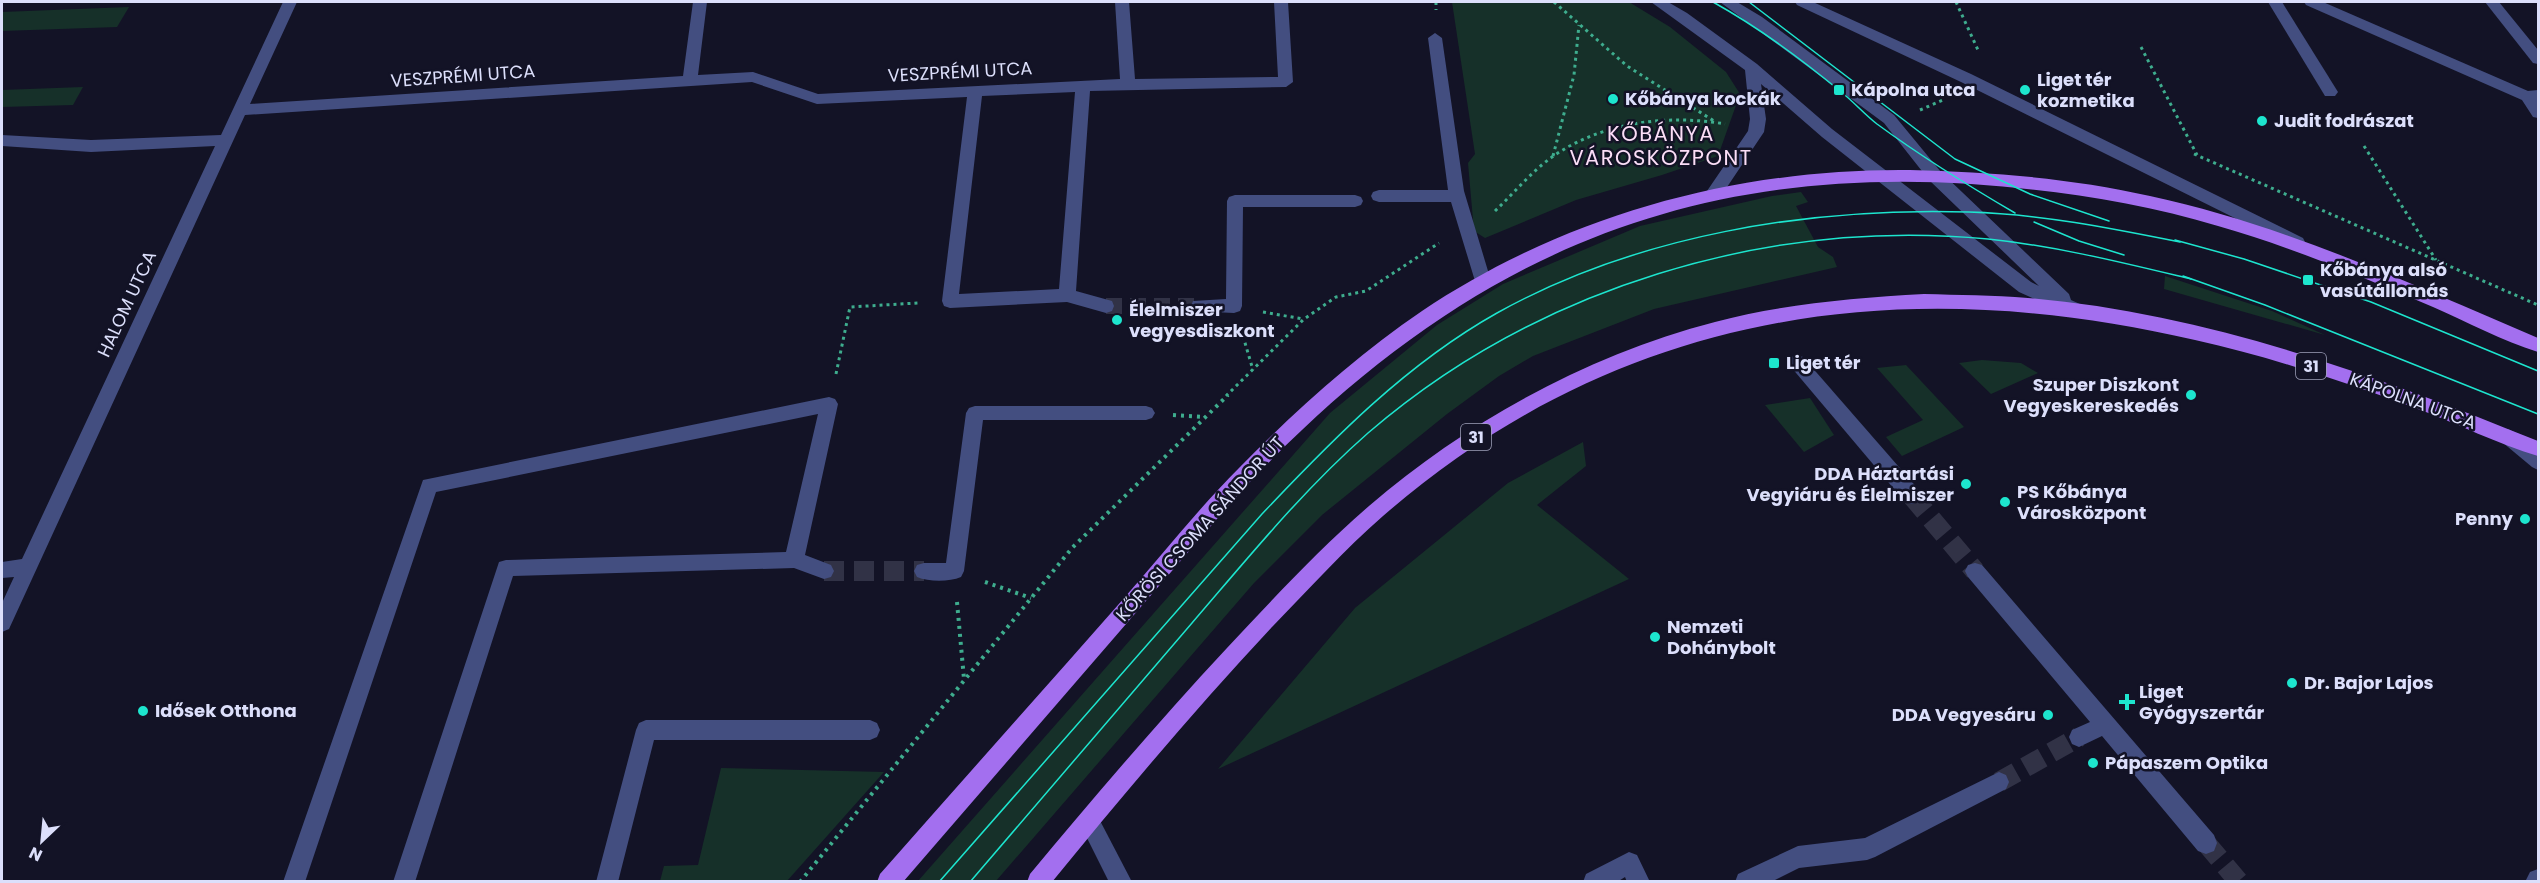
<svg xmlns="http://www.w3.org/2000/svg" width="2540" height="883" viewBox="0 0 2540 883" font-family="Poppins,sans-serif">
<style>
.green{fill:#163029}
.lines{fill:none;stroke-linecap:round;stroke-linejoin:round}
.minor-tunnel-far1{stroke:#313246;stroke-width:16;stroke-dasharray:16 8;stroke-linecap:butt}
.minor-tunnel{stroke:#313246;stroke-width:20;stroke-dasharray:20 10;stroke-linecap:butt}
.path-far1{stroke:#3ead8e;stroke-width:3;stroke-dasharray:3 4;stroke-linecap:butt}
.path{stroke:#3ead8e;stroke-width:4;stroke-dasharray:3 5;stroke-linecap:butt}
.minor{fill:#434e80;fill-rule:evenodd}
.major{fill:#a36fef;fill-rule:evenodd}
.tram{stroke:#1de5ce;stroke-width:1.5}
.poi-dot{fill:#1de5ce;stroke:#131326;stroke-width:2}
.labels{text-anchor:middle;stroke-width:5;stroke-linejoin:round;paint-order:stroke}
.shield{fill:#131326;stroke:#a0a2bb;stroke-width:1.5}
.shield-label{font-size:16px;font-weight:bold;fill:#dcdffb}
.street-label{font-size:18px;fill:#dcdffb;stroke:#131326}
.poi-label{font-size:18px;font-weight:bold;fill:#dcdffb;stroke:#131326;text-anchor:start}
.quarter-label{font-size:21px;letter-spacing:1.5px;fill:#fbdef7;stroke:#131326}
</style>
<rect width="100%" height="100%" fill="#131326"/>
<!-- green -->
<g class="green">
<polygon points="1452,2 1629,2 1670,27 1726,72 1740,94 1718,156 1662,175 1576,200 1485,238 1474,231 1468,163 1475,154"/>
<polygon points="129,7 117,27 2,31 2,12"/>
<polygon points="83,87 73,105 2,107 2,90"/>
<polygon points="1801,192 1808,202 1796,206 1818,247 1833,257 1837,267 1654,309 1533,356 1499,376 1447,414 1322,515 1254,583 996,881 918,881 1330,413 1437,325 1503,284 1640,226 1772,196"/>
<polygon points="2165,276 2272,311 2325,335 2164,289"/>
<polygon points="1982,360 2021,363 2038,373 1991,394 1959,363"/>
<polygon points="1906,365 1964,427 1902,456 1886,437 1923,420 1877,368"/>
<polygon points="1810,398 1834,435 1804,452 1765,405"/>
<polygon points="1583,442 1586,466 1537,505 1629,579 1218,769 1355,608 1508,483"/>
<polygon points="721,768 884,772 787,881 660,881 664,866 698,865"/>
</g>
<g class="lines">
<!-- minor-tunnel-far1 -->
<polyline class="minor-tunnel-far1" points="1106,306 1199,306"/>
<!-- minor-tunnel -->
<g class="minor-tunnel">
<polyline points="1912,496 1975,571"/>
<polyline points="824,571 924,571"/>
<polyline points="1999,782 2079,737"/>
<polyline points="2206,843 2239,882"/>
</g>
<!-- path-far1 -->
<g class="path-far1">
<polyline points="1436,2 1436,10"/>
<polyline points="1554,2 1627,66 1714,121"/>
<polyline points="1956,2 1978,50"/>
<polyline points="2141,47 2197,155"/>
<polyline points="1920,110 1943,100"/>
<polyline points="2364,146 2436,260"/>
<polyline points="2194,154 2538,305"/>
<polyline points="1553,156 1574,75 1579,25"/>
<path d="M1495,211c19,-18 36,-39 57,-54 50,-35 115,-43 173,-33"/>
<polyline points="1263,312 1303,319"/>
<polyline points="1243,336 1253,370"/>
<polyline points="836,374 850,307 918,303"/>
<polyline points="1226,396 1304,319 1336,297 1366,291 1439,243"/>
</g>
<!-- path -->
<g class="path">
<polyline points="1173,415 1205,417"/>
<polyline points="985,582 1031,598"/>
<polyline points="957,602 964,679"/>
<polyline points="800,882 1072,548 1228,395"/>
</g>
<!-- minor -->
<g class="minor">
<path d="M283,2h14l-47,102 433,-28 10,-74h14l-9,73 55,-3 65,22 302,-15 -5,-77h14l6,77 143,-2 -4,-75h14l5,80 -7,5 -196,4 -14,200 36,10 2,5 -2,5 -6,2 -39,-11 -117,6 -6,-2 -2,-5 25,-204 -150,7 -65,-22 -507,33 -236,514 -7,3v-29l12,-26 -12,1v-16l20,-3 193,-413 -124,6 -89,-6v-11l89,5 130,-5zM1075,92l-16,197 -100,5 23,-198z"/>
<polygon points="1651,2 1668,2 1687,13 1757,64 1832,129 2031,282 2039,286 1929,180 1884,123 1720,2 1737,2 1762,17 1894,115 1941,172 2069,294 2071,300 2082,305 2084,310 2082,315 2076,317 2070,315 2019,292 1822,137 1761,84 1766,119 1764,132 1719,199 1707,199 1705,195 1707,191 1748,131 1750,119 1745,70"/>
<polygon points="1795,2 1813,2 1971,74 2303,238 2305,242 2303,246 2297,248 2291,246 1961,82 1797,5"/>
<polygon points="2268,2 2282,2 2338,92 2335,96 2325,96"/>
<polygon points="2304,2 2323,2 2528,91 2538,90 2538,118 2533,117 2522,100 2306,5"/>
<polygon points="2485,2 2499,2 2538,50 2538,64 2533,63"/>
<polygon points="1435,33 1442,38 1464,191 1491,281 1489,286 1483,287 1477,286 1475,281 1451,202 1379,202 1373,200 1371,196 1373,192 1379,190 1448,190 1428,38"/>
<polygon points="1235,195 1355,195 1361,197 1363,201 1361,205 1355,207 1243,207 1242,306 1240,311 1234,313 1193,311 1191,306 1193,301 1226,299 1227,201 1229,197"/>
<polygon points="1797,355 1803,357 1919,490 1921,496 1919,502 1912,504 1905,502 1791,367 1788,362 1791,357"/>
<polygon points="829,397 835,399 838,404 805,555 831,565 834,571 831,577 824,579 794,568 513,576 415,882 393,882 499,562 506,560 786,552 818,414 436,492 305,882 283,882 423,480"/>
<path d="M975,406h171l6,2 3,5 -3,5 -6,2h-163l-19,151 -3,6c-12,5 -32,5 -44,0l-3,-6 3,-6 7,-2h22l20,-150 3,-5z"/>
<polygon points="2508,429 2514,432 2538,452 2538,470 2532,467 2502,442 2499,437 2502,432"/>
<polygon points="1975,563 1982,565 2214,835 2217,843 2214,851 2206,854 2198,851 2102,736 2079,747 2072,744 2069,737 2072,730 2090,722 1968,577 1965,571 1968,565"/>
<polygon points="646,720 870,720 877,723 880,730 877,737 870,740 654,740 618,882 596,882 636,730 639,723"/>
<polygon points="1999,772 2006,775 2009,782 2006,789 1875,857 1867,860 1799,868 1771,882 1735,882 1738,874 1798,846 1865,838"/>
<polygon points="1089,810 1096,813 1132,882 1109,882 1078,820 1082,813"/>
<polygon points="1629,852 1637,855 1650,882 1627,882 1625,877 1617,882 1583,882 1586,874"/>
<polygon points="2538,869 2538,882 2525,882 2530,872"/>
</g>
<!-- major -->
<g class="major">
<path d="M1910,170c80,2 161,8 240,26 135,29 261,88 388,142v14c-35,-11 -71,-30 -105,-45 -71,-30 -141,-60 -215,-81 -80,-24 -163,-36 -247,-42 -308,-20 -530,91 -736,314l-332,384h-26l3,-8c79,-90 159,-179 238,-269 40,-45 78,-94 121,-137 56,-57 117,-112 183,-157 143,-96 316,-143 488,-141z"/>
<path d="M1924,294c34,1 69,1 104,4 177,15 347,77 510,143v15c-40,-12 -80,-32 -120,-47 -73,-27 -147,-52 -223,-69 -298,-69 -576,-29 -812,176 -39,34 -74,73 -110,110 -77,82 -149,168 -221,256h-25l3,-8c64,-77 129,-153 197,-226 46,-49 91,-98 142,-142 99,-85 219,-151 346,-184 68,-18 138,-24 209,-28z"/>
</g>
<!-- tram -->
<g class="tram">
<path d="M1713,2c45,25 87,56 127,89 13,10 24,23 37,33 45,33 90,61 138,89"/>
<polyline points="1749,2 1955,159 2030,194 2109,221"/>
<polyline points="2034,222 2079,241 2124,255"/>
<polyline points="2175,240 2244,259 2371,302 2538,371"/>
<polyline points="2183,276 2265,305 2538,414"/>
<path d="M939,882l323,-368c70,-74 144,-150 235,-201 140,-78 313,-106 472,-101 71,2 141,16 211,30"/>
<path d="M970,882c74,-86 148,-172 222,-259 56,-65 111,-133 176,-190 168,-145 399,-215 620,-194 68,7 136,24 203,40"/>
</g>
</g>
<!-- markers -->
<g class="poi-dot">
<rect x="1833" y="84" width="12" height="12" rx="3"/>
<circle cx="2025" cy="90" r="6"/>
<circle cx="1613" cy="99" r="6"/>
<circle cx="2262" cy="121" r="6"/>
<rect x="2302" y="274" width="12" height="12" rx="3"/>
<circle cx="1117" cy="320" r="6"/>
<rect x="1768" y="357" width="12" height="12" rx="3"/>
<circle cx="2191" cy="395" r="6"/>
<circle cx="1966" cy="484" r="6"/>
<circle cx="2005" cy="502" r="6"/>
<circle cx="2525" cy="519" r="6"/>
<circle cx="1655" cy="637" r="6"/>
<circle cx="2292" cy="683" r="6"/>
<path d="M2124 693h6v6h6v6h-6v6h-6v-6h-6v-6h6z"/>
<circle cx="143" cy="711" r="6"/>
<circle cx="2048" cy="715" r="6"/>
<circle cx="2093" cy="763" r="6"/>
</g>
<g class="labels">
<!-- shield labels -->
<g class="shield">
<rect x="2296" y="353" width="30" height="26" rx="4.5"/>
<rect x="1461" y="424" width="30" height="26" rx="4.5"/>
</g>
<g class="shield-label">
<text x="2311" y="372">31</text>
<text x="1476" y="443">31</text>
</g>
<!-- street labels -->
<g class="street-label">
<text transform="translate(960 72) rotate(-3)" y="6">VESZPRÉMI UTCA</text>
<text transform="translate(463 76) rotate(-4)" y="6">VESZPRÉMI UTCA</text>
<text transform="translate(127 304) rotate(-65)" y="6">HALOM UTCA</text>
<text transform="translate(2413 401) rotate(20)" y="6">KÁPOLNA UTCA</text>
<text transform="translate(1200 529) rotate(-48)" y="6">KŐRÖSI CSOMA SÁNDOR ÚT</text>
</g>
<!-- poi labels -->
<g class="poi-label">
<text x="2037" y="86">Liget tér<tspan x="2037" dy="21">kozmetika</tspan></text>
<text x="1851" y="96">Kápolna utca</text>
<text x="1625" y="105">Kőbánya kockák</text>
<text x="2274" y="127">Judit fodrászat</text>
<text x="2320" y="276">Kőbánya alsó<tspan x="2320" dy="21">vasútállomás</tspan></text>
<text x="1129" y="316">Élelmiszer<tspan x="1129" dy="21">vegyesdiszkont</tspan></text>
<text x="1786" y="369">Liget tér</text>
<text x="2179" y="391" text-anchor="end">Szuper Diszkont<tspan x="2179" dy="21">Vegyeskereskedés</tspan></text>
<text x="1954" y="480" text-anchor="end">DDA Háztartási<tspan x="1954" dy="21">Vegyiáru és Élelmiszer</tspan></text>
<text x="2017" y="498">PS Kőbánya<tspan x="2017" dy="21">Városközpont</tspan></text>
<text x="2513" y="525" text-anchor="end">Penny</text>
<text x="1667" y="633">Nemzeti<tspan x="1667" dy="21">Dohánybolt</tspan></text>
<text x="2304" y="689">Dr. Bajor Lajos</text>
<text x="2139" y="698">Liget<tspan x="2139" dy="21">Gyógyszertár</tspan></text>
<text x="155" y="717">Idősek Otthona</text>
<text x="2036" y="721" text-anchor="end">DDA Vegyesáru</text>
<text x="2105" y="769">Pápaszem Optika</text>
</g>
<!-- quarter labels -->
<g class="quarter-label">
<text x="1661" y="141">KŐBÁNYA<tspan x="1661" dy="24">VÁROSKÖZPONT</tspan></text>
</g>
</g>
<!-- border -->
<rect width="2540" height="883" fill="none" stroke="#dcdffb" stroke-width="6"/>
<!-- north arrow -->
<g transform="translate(42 841) rotate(206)" stroke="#131326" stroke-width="4.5" paint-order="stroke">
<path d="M0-4.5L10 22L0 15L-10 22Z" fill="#dcdffb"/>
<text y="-9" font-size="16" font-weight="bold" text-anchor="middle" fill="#dcdffb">N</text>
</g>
</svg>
